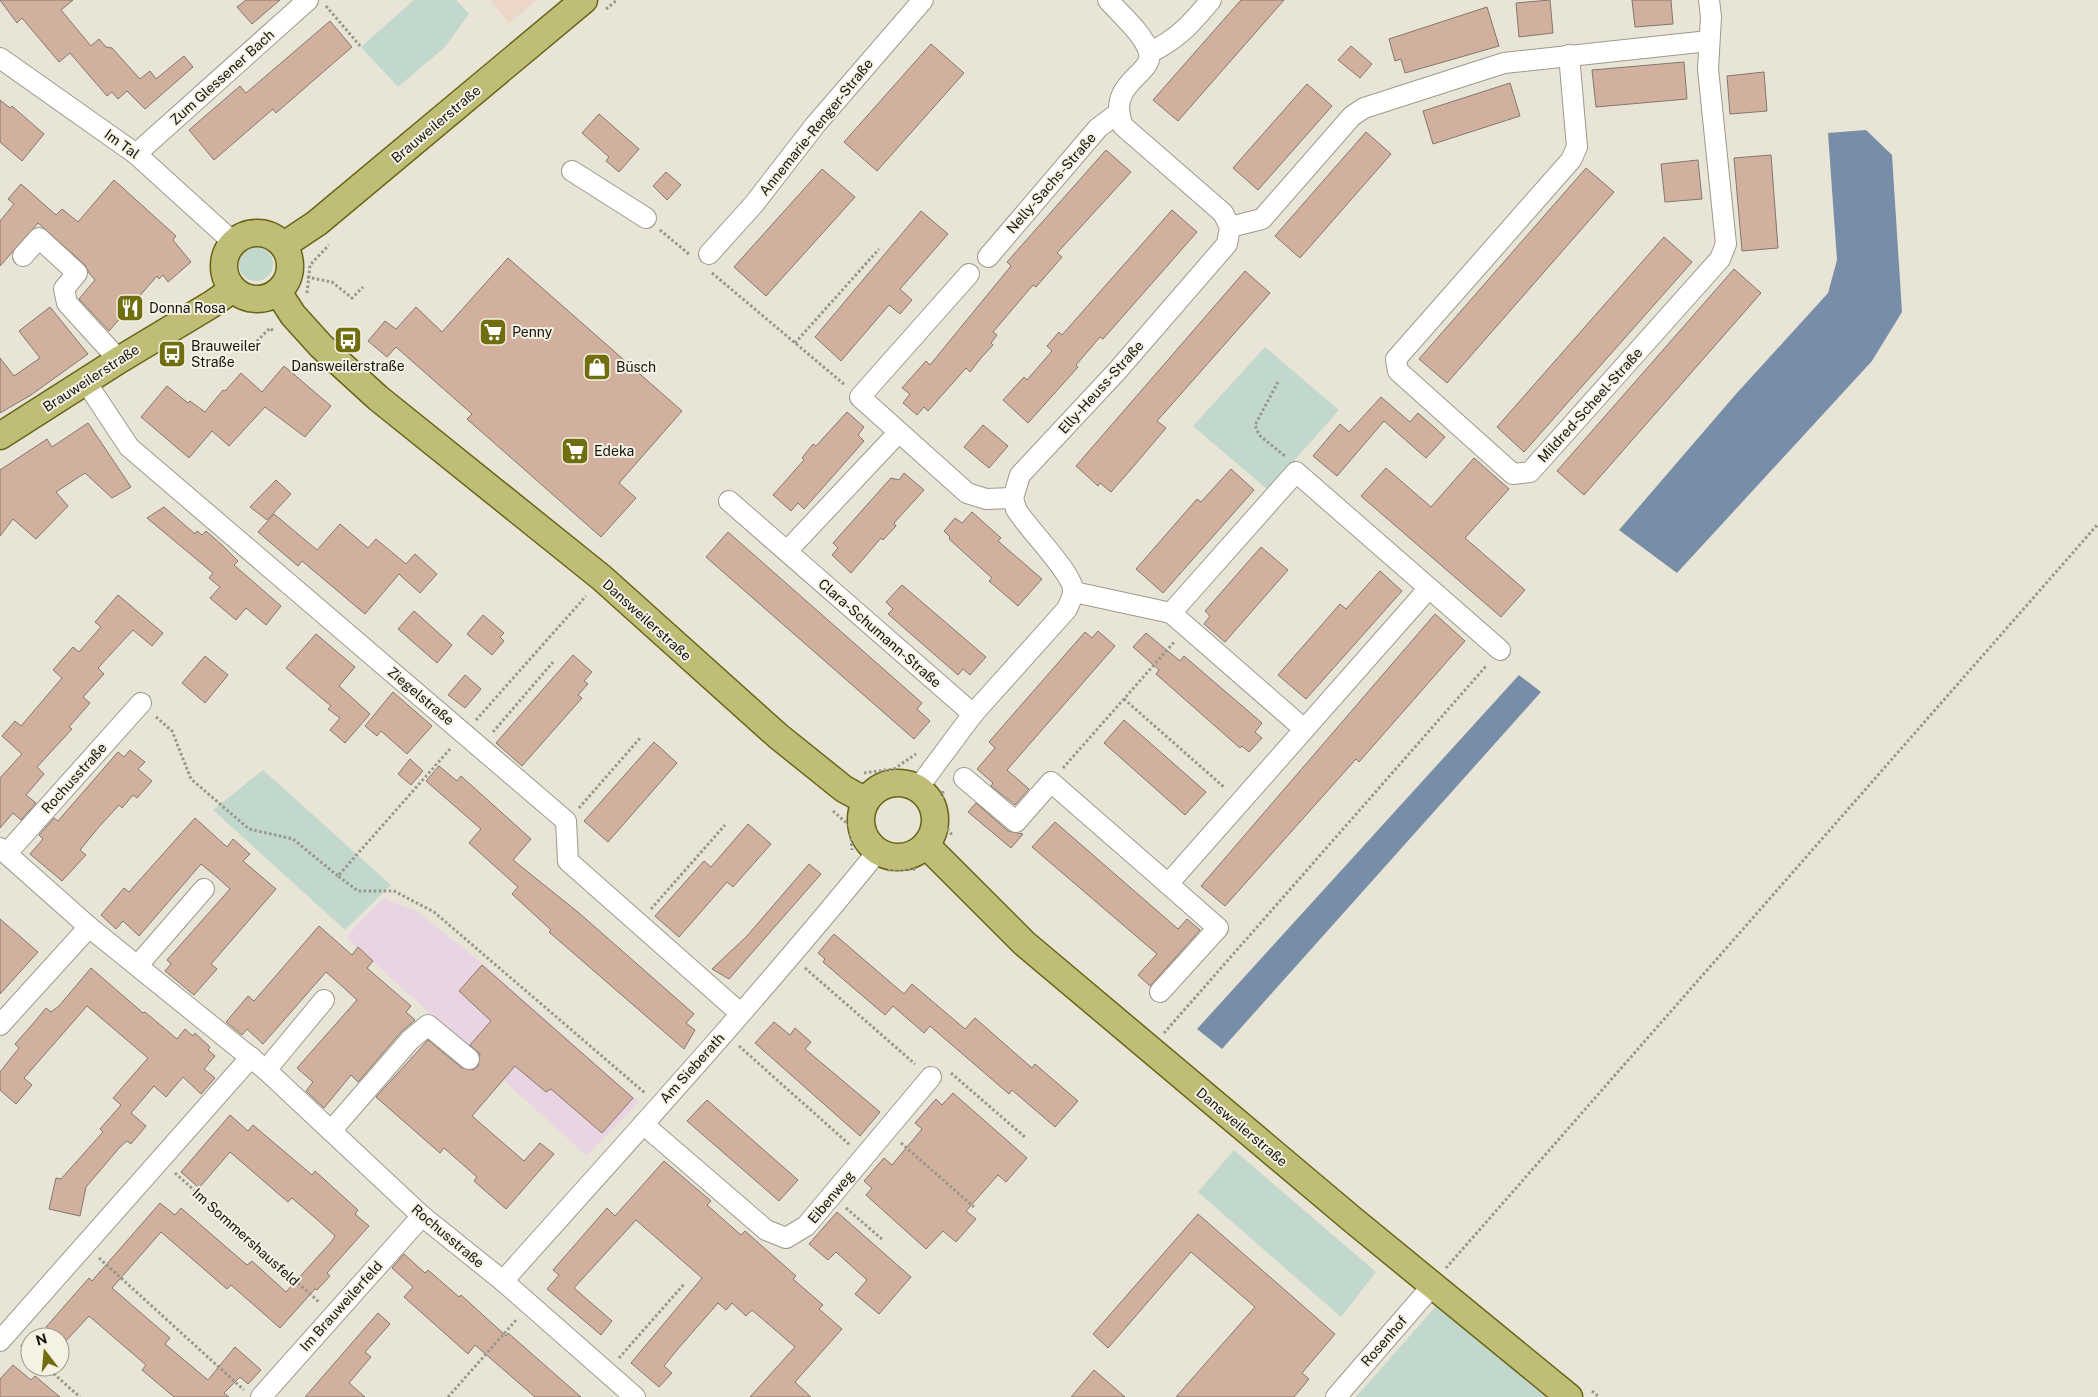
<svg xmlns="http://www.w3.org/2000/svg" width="2098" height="1397" viewBox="0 0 2098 1397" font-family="'Public Sans',sans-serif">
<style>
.industrial{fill:#ebd6c8}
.education{fill:#e8d4e3}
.green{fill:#c2d8cd}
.water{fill:#788ea8}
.building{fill:#d1b19e;stroke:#84776f}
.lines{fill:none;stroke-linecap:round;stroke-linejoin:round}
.minor-casing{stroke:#9d9a8c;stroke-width:22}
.major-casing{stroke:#696517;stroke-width:29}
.path{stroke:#98968b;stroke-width:3;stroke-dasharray:2.5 2.5;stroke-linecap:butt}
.minor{stroke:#fff;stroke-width:20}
.major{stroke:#c0bd77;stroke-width:26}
.labels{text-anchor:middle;stroke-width:4;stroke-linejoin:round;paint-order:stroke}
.street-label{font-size:14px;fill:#15140f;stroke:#f5f2e3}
.poi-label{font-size:14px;fill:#15140f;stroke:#f5f2e3;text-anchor:start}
</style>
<rect width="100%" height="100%" fill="#e8e5d6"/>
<!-- industrial -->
<polygon class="industrial" points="490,0 537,0 509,23"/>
<!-- education -->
<polygon class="education" points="383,899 415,910 482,963 639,1102 587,1156 346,937"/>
<!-- green -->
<g class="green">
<polygon points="414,0 456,0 469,14 445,47 398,87 361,47"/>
<circle cx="256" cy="264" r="17"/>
<polygon points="1265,347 1339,410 1268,490 1193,426"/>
<polygon points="263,770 391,885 345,930 213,810"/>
<polygon points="1234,1150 1376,1272 1341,1317 1198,1192"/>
<polygon points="1437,1305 1550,1397 1356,1397"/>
</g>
<!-- water -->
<g class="water">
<polygon points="1866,130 1892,155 1902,312 1872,361 1677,573 1619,530 1736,394 1828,293 1837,260 1828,133"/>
<polygon points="1519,675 1541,692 1222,1049 1197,1029"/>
</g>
<!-- building -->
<g class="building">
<polygon points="0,0 73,0 61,10 91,46 99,39 106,47 112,48 140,79 150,71 156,79 184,56 193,67 145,109 127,91 118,99 112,92 107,96 70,53 59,62 22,18 17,23"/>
<polygon points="246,0 280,0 252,24 237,7"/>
<polygon points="1241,0 1284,0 1178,121 1153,100"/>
<polygon points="1550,0 1553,33 1519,37 1516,3"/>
<polygon points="1632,0 1671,0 1673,24 1635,27"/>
<polygon points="1487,7 1499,46 1405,73 1401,59 1395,61 1389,39"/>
<polygon points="330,21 352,47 276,113 273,109 214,160 189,130 240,86 246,93"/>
<polygon points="931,44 964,73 877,171 844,142"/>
<polygon points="1351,46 1372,64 1360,78 1338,60"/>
<polygon points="1684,62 1687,99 1596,107 1592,70"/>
<polygon points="1764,72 1767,111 1730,114 1727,76"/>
<polygon points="1510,83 1520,116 1433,144 1423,111"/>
<polygon points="1307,84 1332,106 1258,190 1233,168"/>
<polygon points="0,100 10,108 12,106 44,134 22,161 0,142"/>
<polygon points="599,114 639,149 619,172 606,161 609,157 582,133"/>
<polygon points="1366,132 1391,154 1300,258 1275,236"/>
<polygon points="1106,150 1131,172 1057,253 1062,257 1036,287 1033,285 993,332 997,335 991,343 993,345 981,358 970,372 966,368 928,411 924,407 917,415 903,403 910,394 902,388 926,361 930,365 1011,266 1007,262"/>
<polygon points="1771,155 1778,248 1742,251 1734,158"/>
<polygon points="1698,160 1702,199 1665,202 1661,164"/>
<polygon points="1586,168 1614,192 1447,383 1419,359"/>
<polygon points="822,169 855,197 766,296 734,267"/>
<polygon points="666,172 681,185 667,200 653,186"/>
<polygon points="114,180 176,236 173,240 191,262 168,282 163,275 159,279 157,276 109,331 79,299 95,280 89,273 85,265 38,223 0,266 0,221 14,204 8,199 21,184 56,215 62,209 78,222"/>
<polygon points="1172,210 1197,232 1103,339 1100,337 1076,365 1078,367 1028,423 1003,400 1024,377 1027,380 1052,351 1047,346 1059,332 1062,335"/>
<polygon points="921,211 948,234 900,289 912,300 900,314 889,305 841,361 815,337"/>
<polygon points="1664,237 1692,262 1524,452 1497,427"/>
<polygon points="508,258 682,411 619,483 636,498 601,537 467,419 472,414 396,347 387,357 368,341 385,321 396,329 416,307 442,332"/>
<polygon points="1734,269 1761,293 1584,495 1557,471"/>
<polygon points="1245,271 1270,293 1157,421 1166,428 1133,467 1111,492 1100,483 1098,486 1076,466"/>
<polygon points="50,307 88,354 31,395 0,413 0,358 14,376 40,358 19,331"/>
<polygon points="284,366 331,406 305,437 265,407 229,446 212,431 189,458 141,417 167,386 188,403 190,401 205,412 223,390 225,391 241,373 262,392"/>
<polygon points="1381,397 1410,422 1418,413 1445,437 1426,458 1384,421 1337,476 1313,456 1340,424 1349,432"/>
<polygon points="847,412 864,427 858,435 864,441 804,509 798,503 791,511 773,495 804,460 802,458 813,444 816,446"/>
<polygon points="88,423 131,487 112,498 85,473 56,492 68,506 36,539 13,519 0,536 0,470 47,439 52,447"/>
<polygon points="983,425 1008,446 989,468 964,447"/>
<polygon points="1474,458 1509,489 1465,538 1525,590 1501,617 1361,496 1386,468 1431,507"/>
<polygon points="1231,469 1254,490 1163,593 1136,569 1197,499 1201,502"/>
<polygon points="904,473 924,490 894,523 896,526 883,540 881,538 851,573 832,555 838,548 833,543 891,478 899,480"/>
<polygon points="276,480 291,494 267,520 250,507"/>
<polygon points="164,507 195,534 197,531 202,535 206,531 222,545 238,561 234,565 281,606 266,625 246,608 236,620 210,598 220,587 209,578 213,573 147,518"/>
<polygon points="972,512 1001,538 998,541 1042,579 1018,606 989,581 992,578 949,539 950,537 944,531 955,518 962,523"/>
<polygon points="274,514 317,550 340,524 368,548 376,539 406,564 415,554 437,574 420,593 399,574 365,614 302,561 298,566 258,532"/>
<polygon points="728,532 922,703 917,709 930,721 914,739 706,557"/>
<polygon points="1261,547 1288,570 1225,642 1204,624 1210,616 1205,611"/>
<polygon points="1380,571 1402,591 1306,699 1278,675 1340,604 1346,609"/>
<polygon points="902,585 986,657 970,675 963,669 958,675 888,614 893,609 886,602"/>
<polygon points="118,595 163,633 152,646 133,630 98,668 104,674 83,697 90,703 69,727 72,729 37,767 44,774 26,795 36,803 21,820 13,813 0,828 0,778 22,754 2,736 15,721 21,726 62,678 53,670 73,647 79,652 101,627 95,622"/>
<polygon points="414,611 452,645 437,663 398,629"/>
<polygon points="1435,614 1465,641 1359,762 1356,759 1225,906 1201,886"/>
<polygon points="483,615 504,633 500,637 504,641 492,655 467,634"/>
<polygon points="1098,631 1115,646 1007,770 1029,789 1015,805 991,786 993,783 977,769 995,748 989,742 1085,632 1092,638"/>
<polygon points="1146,633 1180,661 1184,656 1262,723 1255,732 1262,738 1249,752 1242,746 1240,748 1156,674 1159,670 1133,647"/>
<polygon points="316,634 355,667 339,686 370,714 345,743 330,730 340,718 328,709 331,706 286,668"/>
<polygon points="573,655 592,672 584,681 588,684 578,695 582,698 522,766 496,743"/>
<polygon points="205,656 228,675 205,703 182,683"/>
<polygon points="465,675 481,689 465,708 448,695"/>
<polygon points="393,692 432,726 407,754 381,731 377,736 365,726"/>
<polygon points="1124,720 1206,792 1185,815 1104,743"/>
<polygon points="654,742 677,763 608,842 584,821"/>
<polygon points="130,750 145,762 138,769 152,781 137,798 133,795 122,808 119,805 98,828 80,850 86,855 62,881 30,854 43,839 39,835 54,818 58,821 118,752 124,757"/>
<polygon points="410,759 423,771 411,785 398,774"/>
<polygon points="439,766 457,781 461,776 531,839 513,860 579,913 694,1014 686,1023 695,1030 684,1049 549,932 551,930 512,894 518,887 469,843 481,829 426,781"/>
<polygon points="976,803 1008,831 1023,834 1011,848 968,812"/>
<polygon points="195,818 227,847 233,839 250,854 243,861 276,889 211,964 217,969 194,995 165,971 171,964 167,960 230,889 218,878 201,864 139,936 123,921 116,929 101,915 124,888 129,892"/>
<polygon points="1055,822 1178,929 1187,919 1200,930 1150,986 1138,975 1157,954 1032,847"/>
<polygon points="748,824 771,844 733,887 727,882 679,937 655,916 704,861 711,867"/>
<polygon points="809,864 821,874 729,979 712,969 747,936"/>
<polygon points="0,919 38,952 0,994"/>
<polygon points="319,926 352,955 358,947 373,961 367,968 411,1006 406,1012 415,1020 401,1032 358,1082 351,1075 324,1108 306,1091 313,1082 297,1068 357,1000 343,987 326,972 263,1044 247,1029 242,1035 226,1022 248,996 254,1001"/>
<polygon points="834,934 904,994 912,984 965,1029 975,1018 1032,1068 1035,1064 1078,1101 1055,1127 1012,1090 1009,1094 930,1026 924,1033 893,1006 885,1015 823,962 825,959 818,953"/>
<polygon points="482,965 633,1098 602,1133 551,1089 546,1092 515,1066 472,1116 524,1161 540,1143 554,1154 506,1209 474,1181 477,1177 444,1148 440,1153 376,1097 428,1040 462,1068 473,1070 478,1066 480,1054 470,1045 491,1021 459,991"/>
<polygon points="91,968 143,1013 145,1012 177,1039 185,1029 193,1036 195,1033 210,1047 208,1050 215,1056 204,1069 215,1078 201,1094 183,1077 166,1097 154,1086 131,1113 146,1126 131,1144 127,1141 120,1147 86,1187 80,1216 49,1209 56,1178 61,1179 103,1132 100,1129 121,1105 113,1098 148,1058 87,1006 24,1078 32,1085 16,1104 0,1090 0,1072 19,1048 15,1044 31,1026 46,1008 51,1012 59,1006"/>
<polygon points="774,1022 790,1035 795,1028 811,1042 805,1049 880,1112 860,1136 755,1043"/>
<polygon points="953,1093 1027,1158 1006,1182 998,1175 966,1211 976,1219 956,1242 943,1231 926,1249 866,1195 872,1188 864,1181 884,1158 892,1165 922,1129 915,1123 936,1099 942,1105"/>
<polygon points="707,1100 798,1180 779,1201 687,1121"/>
<polygon points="230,1115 248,1131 253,1125 312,1175 315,1171 358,1210 355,1214 369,1226 327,1273 330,1276 317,1290 315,1289 280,1328 231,1285 227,1289 161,1232 112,1288 170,1338 165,1344 208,1380 235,1347 261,1370 248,1384 240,1377 224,1393 229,1397 174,1397 142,1370 146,1365 89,1316 64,1343 60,1337 57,1337 46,1327 89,1278 92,1281 160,1203 175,1215 181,1208 247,1265 252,1261 286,1292 332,1241 335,1236 321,1223 292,1198 288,1202 230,1152 199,1188 181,1172"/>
<polygon points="664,1161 711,1201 707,1205 741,1235 745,1231 796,1276 793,1279 823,1305 819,1309 842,1329 795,1382 811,1397 750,1397 795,1347 752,1310 746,1316 732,1303 726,1310 718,1303 677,1350 664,1366 672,1373 659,1387 631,1363 702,1278 636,1220 574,1288 612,1321 601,1335 547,1289 559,1275 553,1270 607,1208 615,1216"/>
<polygon points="837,1212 911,1277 879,1314 855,1294 867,1280 836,1252 828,1260 809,1244"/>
<polygon points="1198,1214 1335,1334 1302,1373 1309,1379 1294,1397 1176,1397 1255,1307 1191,1252 1108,1348 1093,1334"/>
<polygon points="404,1254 425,1273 428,1270 459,1297 461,1295 506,1336 508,1333 515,1339 581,1397 535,1397 475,1345 468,1354 404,1297 413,1287 392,1268"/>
<polygon points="378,1313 390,1324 365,1352 371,1357 349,1383 365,1397 305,1397"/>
<polygon points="13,1365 31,1380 35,1376 60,1397 0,1397 0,1379"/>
<polygon points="1094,1370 1125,1397 1071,1397"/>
</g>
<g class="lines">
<!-- minor casing -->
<g class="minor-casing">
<g id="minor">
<path d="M1149,53c29,-14 42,-29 62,-53"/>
<polyline points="1569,55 1577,147 1571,160 1396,359 1398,371 1513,474 1530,472 1720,259 1726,244 1708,69 1711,17 1709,0"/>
<polyline points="0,58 136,154 233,242"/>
<polyline points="136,154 308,0"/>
<polyline points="572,171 646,218"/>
<polyline points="1230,227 1262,219 1352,116 1364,108 1504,63 1709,41"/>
<polyline points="709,254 754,204 816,124 923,0"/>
<polyline points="23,256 39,238 77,273 64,289 67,303 119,360"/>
<polyline points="988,257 1098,128 1118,113"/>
<polyline points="969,274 860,397 967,493 986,499 1013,498"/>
<polyline points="86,382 129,447 566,821 568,861 740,1013"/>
<polyline points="729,501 973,714"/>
<polyline points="787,551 898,433"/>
<polyline points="1429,588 1500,650"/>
<polyline points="1074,592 1171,613"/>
<polyline points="964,778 1016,822 1051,782 1168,884 1429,588 1296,472 1171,613 1304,729"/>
<path d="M918,788l55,-74 94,-105c2,-5 6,-12 6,-18 1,-17 -47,-64 -57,-82l-3,-11 7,-23 98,-105 109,-126 3,-17 -7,-14 -100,-87c-18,-44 32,-51 26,-74 -6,-19 -28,-37 -41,-52"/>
<polyline points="0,848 89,927 266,1070 422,1216 503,1281 635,1397"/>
<polyline points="7,853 141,703"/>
<polyline points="138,965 204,889"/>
<polyline points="1160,992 1218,928 1168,884"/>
<polyline points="0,1025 89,927"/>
<polyline points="266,1070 324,1000"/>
<polyline points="643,1124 766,1230 786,1238 806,1226 931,1077"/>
<polyline points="331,1131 410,1040 428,1025 469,1059"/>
<path d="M503,1281c126,-141 255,-282 375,-430"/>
<polyline points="0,1341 251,1057"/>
<polyline points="261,1397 422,1216"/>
<polyline points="1336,1397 1432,1286"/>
</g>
</g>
<!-- major casing -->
<g class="major-casing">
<g id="major">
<circle cx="257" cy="266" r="33"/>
<polyline points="284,245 317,223 584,0"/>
<polyline points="278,292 293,315 321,346 378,398 602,578 778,736 844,789 866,801"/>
<polyline points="0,436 119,360 212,304 233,289"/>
<circle cx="898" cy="820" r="37"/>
<polyline points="926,845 1024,943 1353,1220 1569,1397"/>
</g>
</g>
<!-- path -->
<g class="path">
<polyline points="326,6 361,47"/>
<polyline points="606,9 617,0"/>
<polyline points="660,230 690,255"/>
<polyline points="712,273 845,385"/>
<polyline points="307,277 332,282 352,298 363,287"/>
<polyline points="307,293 310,265 329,245"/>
<polyline points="795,343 879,249"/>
<polyline points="252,350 256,342 270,328 274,332"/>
<polyline points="1278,382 1255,425 1259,435 1286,457"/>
<polyline points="1124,699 1225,788"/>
<polyline points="156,717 172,731 191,779 249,829 293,839 338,876"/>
<polyline points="476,720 586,596"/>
<polyline points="493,732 553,662"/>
<polyline points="450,749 338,876 358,891 394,891 434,912 645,1093"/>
<polyline points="1063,768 1175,641"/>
<polyline points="864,773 894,769 916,754"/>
<polyline points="943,791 940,818 952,835"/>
<polyline points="579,808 641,737"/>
<polyline points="833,811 850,826 852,850"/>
<polyline points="888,870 917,869"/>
<polyline points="651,909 725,825"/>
<polyline points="805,968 915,1064"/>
<polyline points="1164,1033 1487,665"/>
<polyline points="739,1046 850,1145"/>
<polyline points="951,1073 1026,1138"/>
<polyline points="901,1143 974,1207"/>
<polyline points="175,1173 319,1302"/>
<polyline points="846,1208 883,1240"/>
<polyline points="99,1258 244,1390"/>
<polyline points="1446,1268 2098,524"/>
<polyline points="21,1345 30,1353"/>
<polyline points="619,1358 685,1283"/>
<polyline points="46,1367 80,1397"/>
<polyline points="1592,1391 1599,1397"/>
<polyline points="448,1397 517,1319"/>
</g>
<!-- minor -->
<use href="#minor" class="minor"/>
<!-- major -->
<use href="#major" class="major"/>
</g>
<!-- icons -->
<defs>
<g id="restaurant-square" transform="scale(1.4375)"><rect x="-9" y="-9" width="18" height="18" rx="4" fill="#706e0e" stroke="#f5f2e3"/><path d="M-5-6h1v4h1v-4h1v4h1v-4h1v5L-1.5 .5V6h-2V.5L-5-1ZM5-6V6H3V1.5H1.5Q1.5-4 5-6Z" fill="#fff"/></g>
<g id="supermarket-square" transform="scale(1.4375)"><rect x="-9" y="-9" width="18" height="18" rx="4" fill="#706e0e" stroke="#f5f2e3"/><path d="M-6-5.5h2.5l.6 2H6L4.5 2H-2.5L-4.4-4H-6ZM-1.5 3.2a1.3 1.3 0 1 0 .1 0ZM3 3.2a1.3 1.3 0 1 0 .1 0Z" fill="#fff"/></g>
<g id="bus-square" transform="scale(1.4375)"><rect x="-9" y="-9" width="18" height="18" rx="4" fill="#706e0e" stroke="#f5f2e3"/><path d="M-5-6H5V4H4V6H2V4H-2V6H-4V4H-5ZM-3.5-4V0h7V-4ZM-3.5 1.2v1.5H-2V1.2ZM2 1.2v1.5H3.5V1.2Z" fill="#fff"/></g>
<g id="shop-square" transform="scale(1.4375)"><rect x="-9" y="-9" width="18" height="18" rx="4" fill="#706e0e" stroke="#f5f2e3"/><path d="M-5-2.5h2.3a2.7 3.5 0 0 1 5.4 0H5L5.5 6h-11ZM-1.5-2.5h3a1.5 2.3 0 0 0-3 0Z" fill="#fff"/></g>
</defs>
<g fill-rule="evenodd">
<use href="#restaurant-square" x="130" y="308"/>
<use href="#supermarket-square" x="493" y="332"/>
<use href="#bus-square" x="348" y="340"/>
<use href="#bus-square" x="172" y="354"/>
<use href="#shop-square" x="597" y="367"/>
<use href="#supermarket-square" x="575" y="451"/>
</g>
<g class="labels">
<!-- street labels -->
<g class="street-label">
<text transform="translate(222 77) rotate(-42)" y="5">Zum Glessener Bach</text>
<text transform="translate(436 124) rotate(-40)" y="5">Brauweilerstraße</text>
<text transform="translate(816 127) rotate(-51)" y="5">Annemarie-Renger-Straße</text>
<text transform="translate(122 144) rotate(36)" y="5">Im Tal</text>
<text transform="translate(1051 183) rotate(-49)" y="5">Nelly-Sachs-Straße</text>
<text transform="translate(91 378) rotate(-33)" y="5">Brauweilerstraße</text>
<text transform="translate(1101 387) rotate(-48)" y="5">Elly-Heuss-Straße</text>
<text transform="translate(1590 405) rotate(-48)" y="5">Mildred-Scheel-Straße</text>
<text transform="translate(647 620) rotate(42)" y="5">Dansweilerstraße</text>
<text transform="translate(880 633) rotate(41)" y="5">Clara-Schumann-Straße</text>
<text transform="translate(421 696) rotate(40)" y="5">Ziegelstraße</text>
<text transform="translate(74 778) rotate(-48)" y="5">Rochusstraße</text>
<text transform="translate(692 1068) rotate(-48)" y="5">Am Sieberath</text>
<text transform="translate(1242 1127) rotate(40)" y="5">Dansweilerstraße</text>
<text transform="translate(831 1197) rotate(-50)" y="5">Eibenweg</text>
<text transform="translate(448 1236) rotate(40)" y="5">Rochusstraße</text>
<text transform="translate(246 1237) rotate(42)" y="5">Im Sommershausfeld</text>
<text transform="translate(341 1306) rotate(-48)" y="5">Im Brauweilerfeld</text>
<text transform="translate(1384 1341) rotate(-49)" y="5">Rosenhof</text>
</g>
<!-- poi labels -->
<g class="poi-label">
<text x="149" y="313">Donna Rosa</text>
<text x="512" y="337">Penny</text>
<text x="191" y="351">Brauweiler<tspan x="191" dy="16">Straße</tspan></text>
<text x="348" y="371" text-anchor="middle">Dansweilerstraße</text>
<text x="616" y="372">Büsch</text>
<text x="594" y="456">Edeka</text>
</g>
</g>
<!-- north arrow -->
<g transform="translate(45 1352) rotate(344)"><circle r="24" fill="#f5f2e3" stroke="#9b998e"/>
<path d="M0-4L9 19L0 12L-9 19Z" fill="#706e0e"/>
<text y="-8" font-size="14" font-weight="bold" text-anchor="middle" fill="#15140f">N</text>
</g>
</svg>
